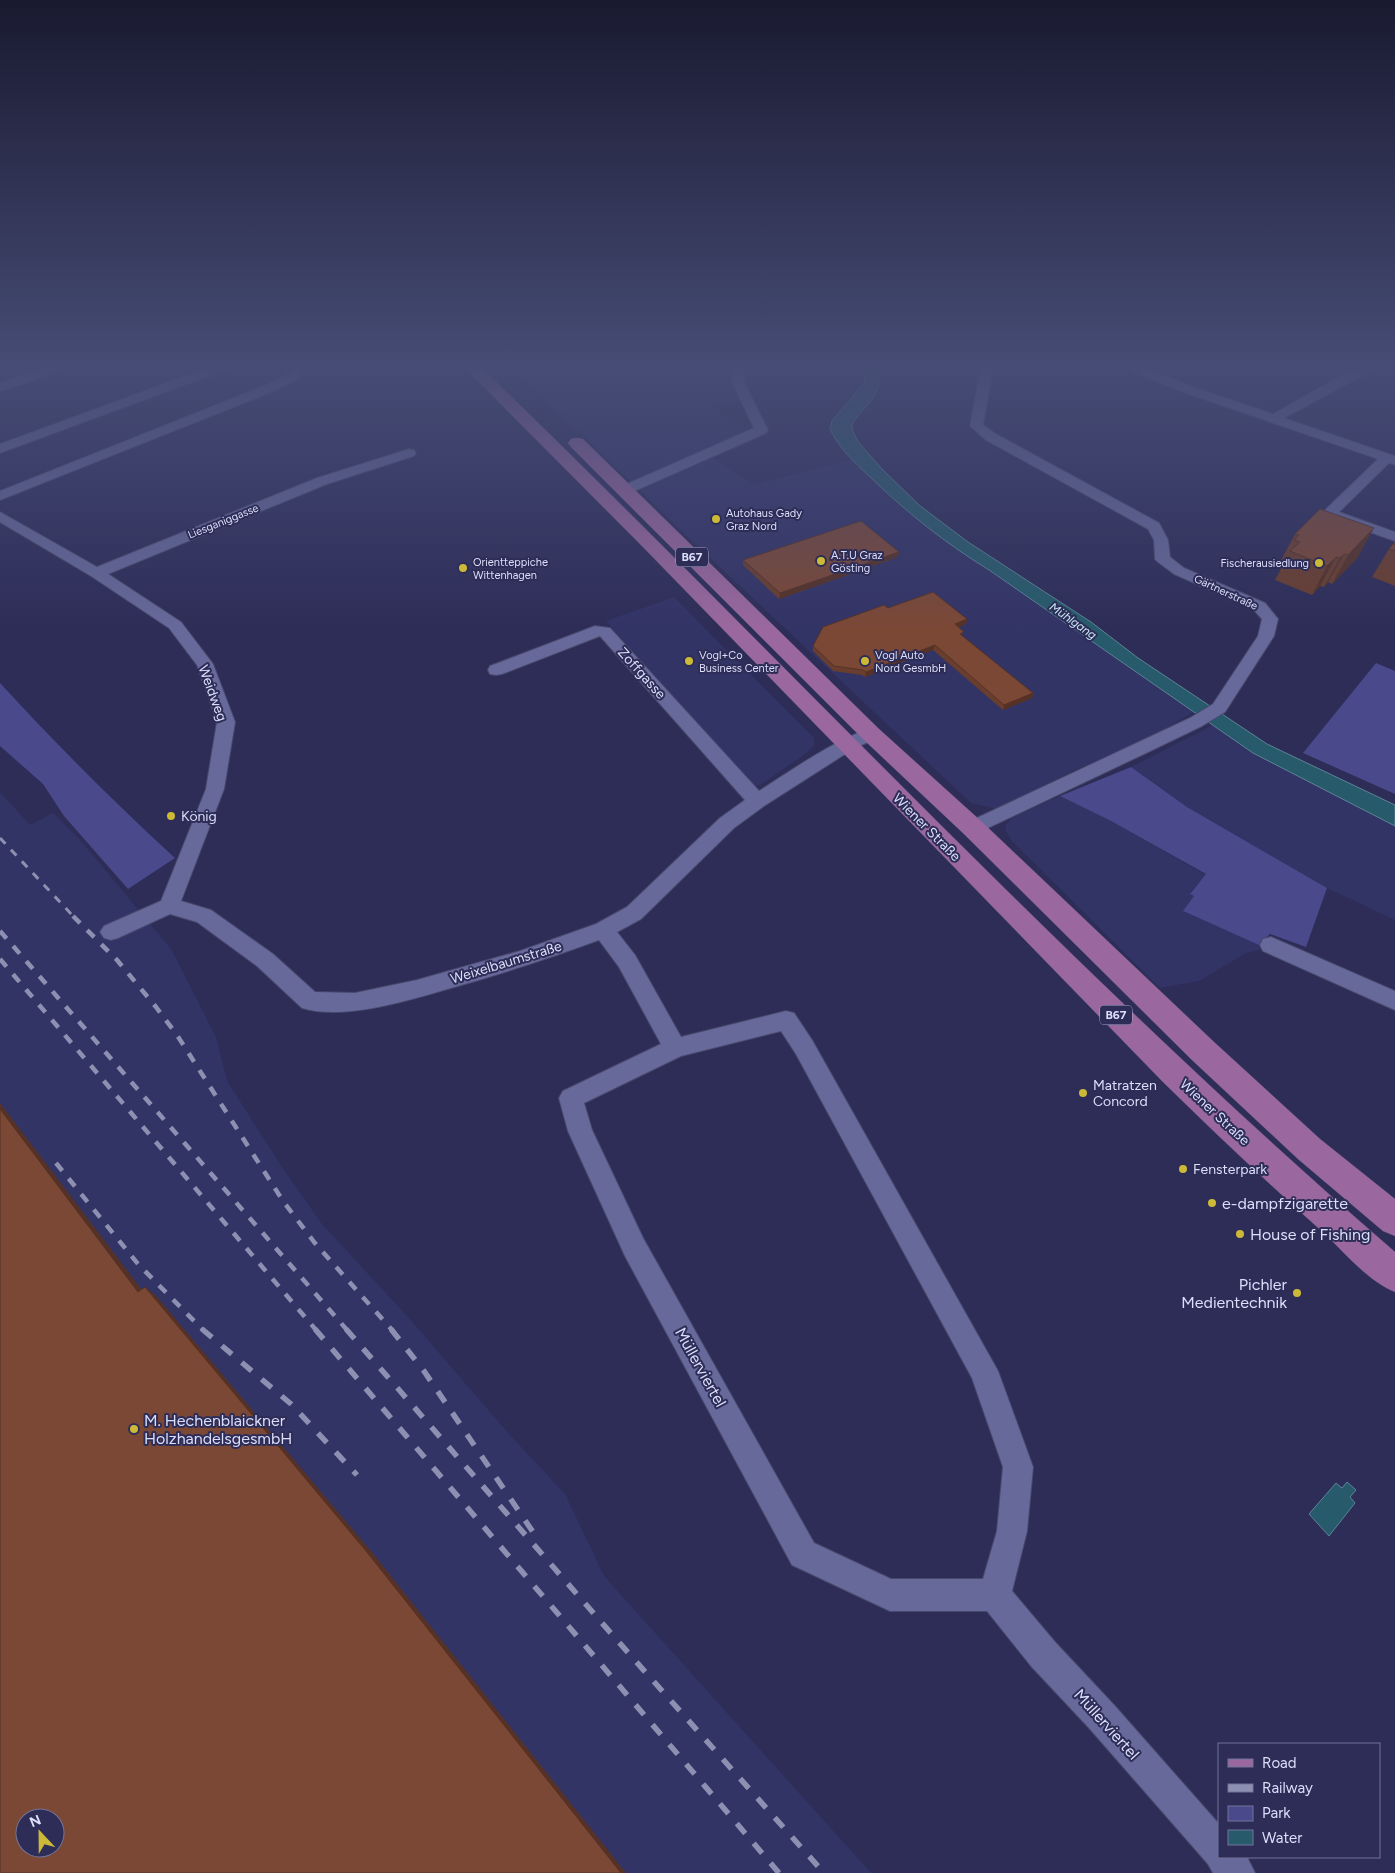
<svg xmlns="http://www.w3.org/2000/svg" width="1395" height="1873" viewBox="0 0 1395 1873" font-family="Figtree,sans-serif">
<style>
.built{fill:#333466;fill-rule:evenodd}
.green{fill:#49498b}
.water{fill:#275b6b;stroke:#5d8396}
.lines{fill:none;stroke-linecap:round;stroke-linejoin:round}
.street-casing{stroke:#49496d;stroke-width:2}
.primary-casing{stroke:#49496d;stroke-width:1}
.street{fill:#666999;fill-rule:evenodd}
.primary{fill:#9a689e;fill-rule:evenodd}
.rail-far2{stroke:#8e90b2;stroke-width:3;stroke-dasharray:8 8;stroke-linecap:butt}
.rail-far1{stroke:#8e90b2;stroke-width:4.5;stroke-dasharray:10 10;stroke-linecap:butt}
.rail{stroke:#8e90b2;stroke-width:5.5;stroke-dasharray:13 13;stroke-linecap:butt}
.wall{fill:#6a3e2e}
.shaded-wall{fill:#563226}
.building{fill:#7b4836;stroke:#563226;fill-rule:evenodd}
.poi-dot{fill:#ccb938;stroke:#2d2d58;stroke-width:2}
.labels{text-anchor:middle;stroke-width:4;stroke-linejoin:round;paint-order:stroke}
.far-poi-label{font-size:11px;fill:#dbdffa;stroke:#2d2d58;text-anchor:start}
.far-street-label{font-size:11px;fill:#dbdffa;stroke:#2d2d58}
.shield{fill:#2d2d58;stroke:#a7aac9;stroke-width:1}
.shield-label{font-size:12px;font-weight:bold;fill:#dbdffa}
.far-water-label{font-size:12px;font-style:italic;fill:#c7e7f2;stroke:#2d2d58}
.street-label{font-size:14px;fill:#dbdffa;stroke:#2d2d58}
.poi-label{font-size:14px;fill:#dbdffa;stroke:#2d2d58;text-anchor:start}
.near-poi-label{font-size:16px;fill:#dbdffa;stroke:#2d2d58;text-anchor:start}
.near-street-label{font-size:16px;fill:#dbdffa;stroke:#2d2d58}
</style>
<rect width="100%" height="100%" fill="#2d2d58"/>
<!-- built -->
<g class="built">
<polygon points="512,367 727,367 740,402 714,405 722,416 746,437 750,443 712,458 754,484 852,460 901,507 932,531 1193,712 1148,739 1075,770 998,809 971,803 691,540"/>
<polygon points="674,597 814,738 814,745 808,752 760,785 753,786 606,621"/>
<polygon points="1213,725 1253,753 1395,826 1395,920 1327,888 1187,807 1131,767"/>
<path d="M0,792l30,33 23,-12 28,28 90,108 45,88 11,44 53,83 41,59 87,94 101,117 56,60 39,82 267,297h-871zM25,1818h30v30h-30z"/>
<polygon points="1060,796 1111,821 1206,875 1190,893 1194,896 1184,912 1267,948 1246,953 1199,981 1160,988 1012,841 1006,831 1005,826 1013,817"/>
</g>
<!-- green -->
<g class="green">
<polygon points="1376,663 1395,671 1395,794 1303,753"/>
<path d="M0,683c56,61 114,119 175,175l-47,31 -64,-73 -21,-32 -43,-38z"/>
<polygon points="1131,767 1187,807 1327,888 1306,947 1270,934 1259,945 1183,911 1194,896 1190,894 1206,874 1111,821 1060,796"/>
</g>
<!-- water -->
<g class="water">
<path d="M855,367h18c17,23 -9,38 -21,57v6l7,13 23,26 37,36 49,37 123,80 47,36 129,86 128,61v21l-142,-73 -264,-183c-44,-27 -83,-58 -120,-94 -15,-14 -31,-29 -39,-47l2,-8 33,-39 -1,-7z"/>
<polygon points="1347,1482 1356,1490 1350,1497 1355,1503 1329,1536 1309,1514 1336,1483 1342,1488"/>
</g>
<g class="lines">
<!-- street casing -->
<g class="street-casing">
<g id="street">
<polygon points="48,367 66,367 64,370 0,391 0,383"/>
<polygon points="210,367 227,367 225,370 0,453 0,444"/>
<polygon points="294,367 306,367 299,378 274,391 0,500 0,491 266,385 290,373"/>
<polygon points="731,367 743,367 745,384 768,430 766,433 630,493 620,493 618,490 620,487 754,428 733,384"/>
<polygon points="981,367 993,367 983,425 996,434 1159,523 1168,540 1170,557 1184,568 1265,603 1278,619 1274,636 1225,712 1202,726 1144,754 973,835 966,833 963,828 966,823 1190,718 1213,704 1258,636 1262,619 1253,609 1174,574 1158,562 1155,559 1154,540 1148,529 986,440 970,426"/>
<polygon points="1127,367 1144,367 1188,385 1273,414 1337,378 1362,367 1378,367 1284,418 1395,456 1395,465 1389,463 1339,512 1395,532 1395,541 1324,516 1322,513 1378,459 1180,391 1129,370"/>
<path d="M409,449l5,1 2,3 -2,3 -87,28 -219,90 73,48 32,42 22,58 -11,67 -43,112 30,9 62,44 42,38 40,1 62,-13 103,-29 76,-27 31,-17 93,-89 25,-18 -145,-164 -98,38 -6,1 -6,-1 -2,-4 2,-4 105,-40 15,2 149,163c21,-13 98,-67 118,-61l3,4 -3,4 -24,11 -89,57 -30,22 -93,91 -24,13 18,23 46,82 105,-26 8,2 18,27 186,331 35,96 -6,64 -15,60 43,51 59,63 105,119v33h28l8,16h-42l-5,-9 -118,-135 -59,-63 -44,-55h-97l-98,-46 -167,-309 -57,-125 -9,-33 4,-7 98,-47 -42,-77 -20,-27c-49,18 -98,34 -148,48 -41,12 -108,33 -149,20l-45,-42 -60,-44 -27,-8 -52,24 -7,2 -7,-2 -4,-6 4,-6 57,-25 45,-112 11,-67 -20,-57 -28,-37 -78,-52 -91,-54v-10l97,55 220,-89zM781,1031l15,23 176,324 31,89 -6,64 -14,48h-92l-77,-36 -171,-305 -51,-108 -8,-27 97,-47z"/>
<polygon points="1271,937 1395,991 1395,1010 1263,951 1260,945 1263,939"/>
</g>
</g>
<!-- primary casing -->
<g class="primary-casing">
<g id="primary">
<path d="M464,367h17c305,295 593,608 914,885v40c-27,-11 -49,-38 -70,-58 -55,-49 -109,-100 -162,-152l-521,-536z"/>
<polygon points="577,438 583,439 879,729 982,822 1214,1042 1320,1139 1395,1199 1395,1236 1383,1231 1298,1159 1192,1060 964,834 863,739 571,447 568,443 571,439"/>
</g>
</g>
<!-- street -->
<use href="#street" class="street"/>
<!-- primary -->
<use href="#primary" class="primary"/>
<!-- rail-far2 -->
<polyline class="rail-far2" points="0,838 74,917"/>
<!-- rail-far1 -->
<g class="rail-far1">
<polyline points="73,916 117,960 156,1007 177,1035 283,1201 314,1242 392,1330"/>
<polyline points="0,931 347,1330"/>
<polyline points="0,959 316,1330"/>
<polyline points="56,1163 138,1264 203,1330"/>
</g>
<!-- rail -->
<g class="rail">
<polyline points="202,1329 291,1404 357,1475"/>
<polyline points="315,1329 779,1873"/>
<polyline points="346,1329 616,1639 824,1873"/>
<polyline points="391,1329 424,1371 537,1538"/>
</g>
</g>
<!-- wall -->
<g class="wall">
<polygon points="1295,534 1358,557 1332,584 1328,582 1324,587 1320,586 1312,595 1275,580 1281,569 1280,568 1282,563 1280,562"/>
<polygon points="1395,542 1395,586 1372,577 1389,549"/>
<polygon points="898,557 779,599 743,565 743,560"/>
<polygon points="888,608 967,619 966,624 959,627 963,637 1033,693 1032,698 1003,710 933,650 865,677 862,675 833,671 813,651 813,646"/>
</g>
<!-- shaded-wall -->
<g class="shaded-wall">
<polygon points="1374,528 1358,557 1332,584 1348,555"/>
<polygon points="899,552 898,557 779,599 780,593"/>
<polygon points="1344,554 1328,582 1324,587 1340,558"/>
<polygon points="1336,557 1320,586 1312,595 1327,566"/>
<polygon points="967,619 966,624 954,629 955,624"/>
<polygon points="935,645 933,650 865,677 866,672"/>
<polygon points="1033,693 1032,698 1003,710 1004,705"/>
<polygon points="0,1103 151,1302 138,1292 0,1109"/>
<polygon points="145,1287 157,1297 375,1556 626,1873 621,1873"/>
</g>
<!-- building -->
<g class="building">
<polygon points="1320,509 1374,528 1348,555 1344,554 1340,558 1336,557 1327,566 1290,551 1300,542 1294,540 1299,535 1295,534"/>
<polygon points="861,521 899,552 780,593 743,560"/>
<polygon points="1395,542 1395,551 1389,549"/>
<polygon points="933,592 967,619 955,624 964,632 960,634 1033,693 1004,705 935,645 866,672 863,670 834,666 813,646 823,627 884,605 888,608"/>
<path d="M0,1109l138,183 7,-5 221,264 255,322h-621zM25,1818h30v30h-30z"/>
</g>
<!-- sky -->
<linearGradient id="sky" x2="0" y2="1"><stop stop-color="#191930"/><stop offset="0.58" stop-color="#464c75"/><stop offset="1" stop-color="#464c75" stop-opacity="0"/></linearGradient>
<rect width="1395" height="629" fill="url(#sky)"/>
<!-- markers -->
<g class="poi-dot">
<circle cx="716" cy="519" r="5"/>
<circle cx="821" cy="561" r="5"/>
<circle cx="1319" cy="563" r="5"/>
<circle cx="463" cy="568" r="5"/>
<circle cx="689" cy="661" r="5"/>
<circle cx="865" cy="661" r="5"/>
<circle cx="171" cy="816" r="5"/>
<circle cx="1083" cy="1093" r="5"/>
<circle cx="1183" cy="1169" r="5"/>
<circle cx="1212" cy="1203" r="5"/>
<circle cx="1240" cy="1234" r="5"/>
<circle cx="1297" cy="1293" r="5"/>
<circle cx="134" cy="1429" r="5"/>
</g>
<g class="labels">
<!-- far-poi labels -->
<g class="far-poi-label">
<text x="726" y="517">Autohaus Gady<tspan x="726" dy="13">Graz Nord</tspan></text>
<text x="831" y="559">A.T.U Graz<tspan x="831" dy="13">Gösting</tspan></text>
<text x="473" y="566">Orientteppiche<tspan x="473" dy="13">Wittenhagen</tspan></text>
<text x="1309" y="567" text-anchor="end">Fischerausiedlung</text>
<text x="699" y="659">Vogl+Co<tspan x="699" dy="13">Business Center</tspan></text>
<text x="875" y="659">Vogl Auto<tspan x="875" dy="13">Nord GesmbH</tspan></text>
</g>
<!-- far-street labels -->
<g class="far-street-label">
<text transform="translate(223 521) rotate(-22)" y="4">Liesganiggasse</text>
<text transform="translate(1226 592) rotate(25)" y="4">Gärtnerstraße</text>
</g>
<!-- shield labels -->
<g class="shield">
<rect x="676" y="547.5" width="32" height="19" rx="4"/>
<rect x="1100" y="1005.5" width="32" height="19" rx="4"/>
</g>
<g class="shield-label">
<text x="692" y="561">B67</text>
<text x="1116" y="1019">B67</text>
</g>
<!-- far-water labels -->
<g class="far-water-label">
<text transform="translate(1073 621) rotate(35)" y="4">Mühlgang</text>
</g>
<!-- street labels -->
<g class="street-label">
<text transform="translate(642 673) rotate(48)" y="5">Zoffgasse</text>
<text transform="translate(213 693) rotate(70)" y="5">Weidweg</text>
<text transform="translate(927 827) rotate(45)" y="5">Wiener Straße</text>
<text transform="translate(506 962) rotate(-17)" y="5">Weixelbaumstraße</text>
<text transform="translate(1215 1112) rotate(43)" y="5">Wiener Straße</text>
</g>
<!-- poi labels -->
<g class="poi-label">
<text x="181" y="821">König</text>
<text x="1093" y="1090">Matratzen<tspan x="1093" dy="16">Concord</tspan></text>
<text x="1193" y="1174">Fensterpark</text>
</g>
<!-- near-poi labels -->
<g class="near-poi-label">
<text x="1222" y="1209">e-dampfzigarette</text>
<text x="1250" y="1240">House of Fishing</text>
<text x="1287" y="1290" text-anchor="end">Pichler<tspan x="1287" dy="18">Medientechnik</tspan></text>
<text x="144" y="1426">M. Hechenblaickner<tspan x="144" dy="18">HolzhandelsgesmbH</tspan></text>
</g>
<!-- near-street labels -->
<g class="near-street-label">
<text transform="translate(701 1367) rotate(61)" y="6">Müllerviertel</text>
<text transform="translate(1107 1724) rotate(48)" y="6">Müllerviertel</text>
</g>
</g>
<!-- legend -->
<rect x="1218" y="1743" width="162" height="115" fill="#2d2d58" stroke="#737499"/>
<rect x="1228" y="1759" width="25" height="8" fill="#9a689e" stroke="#737499"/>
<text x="1262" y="1768" font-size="15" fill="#dbdffa">Road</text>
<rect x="1228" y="1784" width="25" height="8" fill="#8e90b2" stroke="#737499"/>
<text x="1262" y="1793" font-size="15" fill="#dbdffa">Railway</text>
<rect x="1228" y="1806" width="25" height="15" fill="#49498b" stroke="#737499"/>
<text x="1262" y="1818" font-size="15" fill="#dbdffa">Park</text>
<rect x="1228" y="1830" width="25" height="15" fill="#275b6b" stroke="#737499"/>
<text x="1262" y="1843" font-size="15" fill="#dbdffa">Water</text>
<!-- north arrow -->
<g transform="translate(40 1833) rotate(338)"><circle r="24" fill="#2d2d58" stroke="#737499"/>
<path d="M0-4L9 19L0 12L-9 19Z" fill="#ccb938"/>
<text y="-8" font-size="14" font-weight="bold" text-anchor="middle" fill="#dbdffa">N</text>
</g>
</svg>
